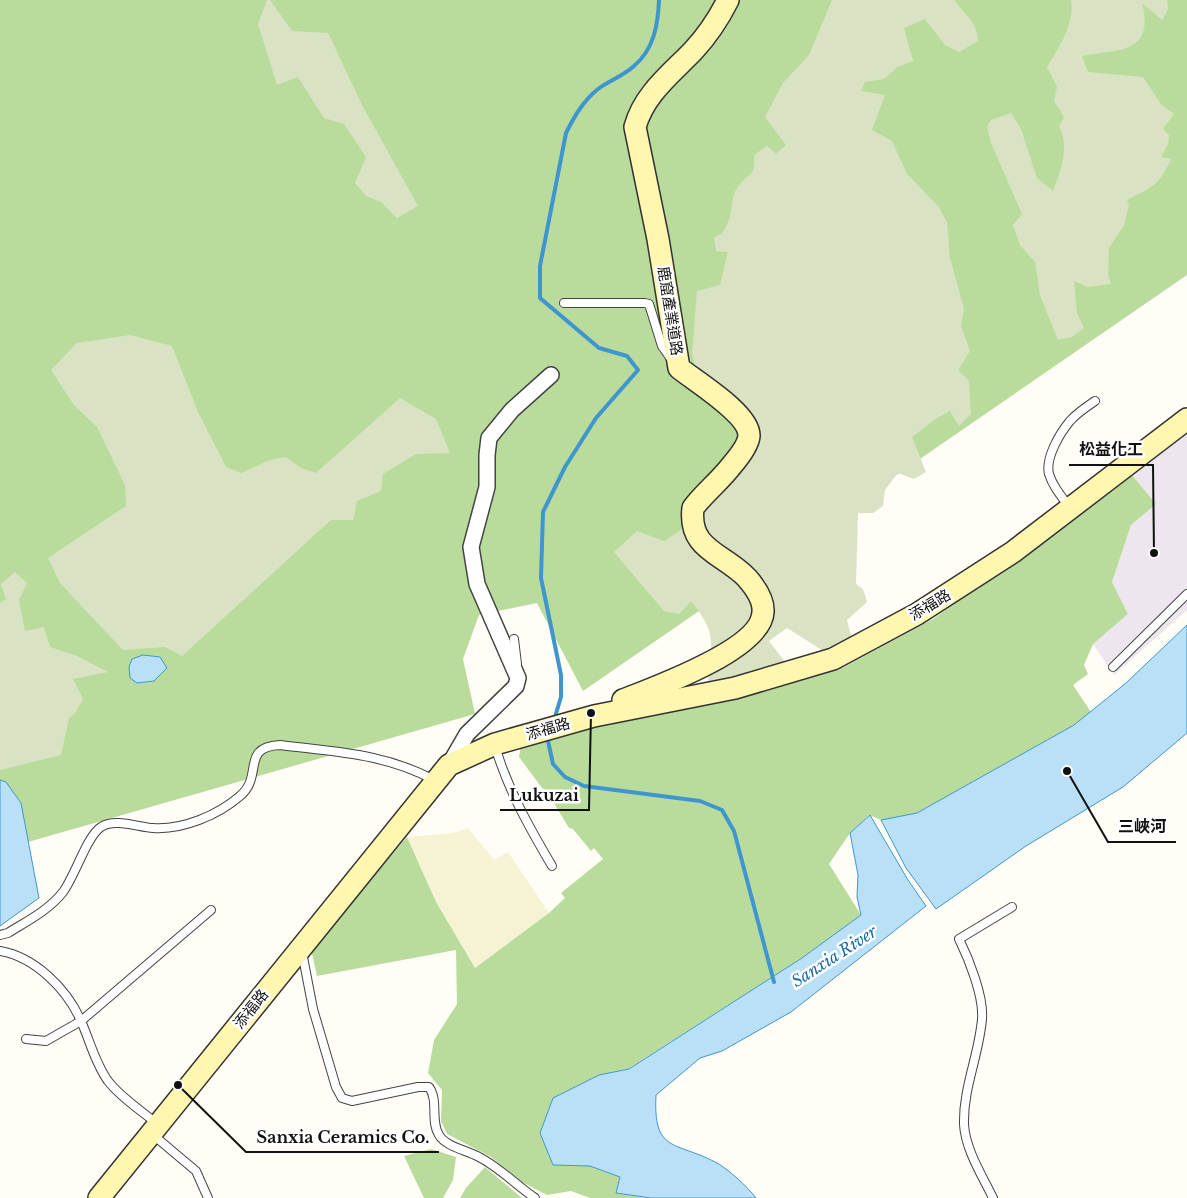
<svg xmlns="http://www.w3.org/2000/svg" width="1187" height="1198" viewBox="0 0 1187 1198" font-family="'Libre Baskerville','Noto Sans TC',serif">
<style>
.industrial{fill:#eee6ef}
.farmland{fill:#f6f3d4}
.forest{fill:#b9dc9c}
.cemetery{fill:#d9e3c4}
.water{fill:#b9e0f7;stroke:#3f96cf}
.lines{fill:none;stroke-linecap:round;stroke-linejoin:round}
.stream{stroke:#3f96cf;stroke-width:4}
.lane-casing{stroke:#444;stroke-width:10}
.street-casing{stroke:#444;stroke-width:18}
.secondary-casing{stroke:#333;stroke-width:24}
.lane{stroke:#fff;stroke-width:8}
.street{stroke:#fff;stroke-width:15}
.secondary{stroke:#fff6b0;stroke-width:21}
.labels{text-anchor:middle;stroke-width:5;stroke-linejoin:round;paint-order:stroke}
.street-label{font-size:15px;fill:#111;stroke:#fff}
.water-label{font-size:16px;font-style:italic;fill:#1768a6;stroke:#fff}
.leader{fill:none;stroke:#111;stroke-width:2}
.callout-dot{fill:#111;stroke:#fff;stroke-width:2}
.callout-label{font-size:16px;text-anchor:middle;font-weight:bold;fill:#111;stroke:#fff;stroke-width:5;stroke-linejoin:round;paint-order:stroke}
</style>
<rect width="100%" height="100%" fill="#fffdf5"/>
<!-- industrial -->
<polygon class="industrial" points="1187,433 1187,610 1114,675 1093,644 1128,614 1112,582 1131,525 1156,504 1131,474"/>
<!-- farmland -->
<polygon class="farmland" points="468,828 494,860 508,852 549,913 475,968 436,902 407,837 453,833"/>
<!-- forest -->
<g class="forest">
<polygon points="0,0 1187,0 1187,275 583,691 537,603 479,615 463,659 475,714 0,850"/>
<polygon points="1131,474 1156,504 1131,525 1112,582 1128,614 1093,644 1084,665 1088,674 1073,685 1091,712 1074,725 917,813 881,820 869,815 850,833 829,864 861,915 802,958 628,1069 599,1075 553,1165 590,1166 620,1177 616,1193 647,1198 590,1198 571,1191 547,1195 522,1182 491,1157 447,1134 441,1121 442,1090 428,1073 434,1040 457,1004 456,950 317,976 311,949 407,837 436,902 475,968 549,913 565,898 561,893 603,859 594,848 591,851 573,829 569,828 546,790 542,788 519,757 521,745 609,720 741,696 844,667 933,619 1114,490"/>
<polygon points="431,1149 456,1157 453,1180 443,1198 424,1198 404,1156"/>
<polygon points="485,1167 522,1198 460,1198 466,1188"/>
</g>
<!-- cemetery -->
<g class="cemetery">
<polygon points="267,0 270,0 292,31 328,33 362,105 418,206 397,218 381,202 366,196 355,183 366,157 344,124 324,118 298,77 277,85 258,24"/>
<path d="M832,0h123c10,17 22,20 23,41l-19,11 -14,-7 -20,-26 -21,9 9,33 -16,6 -13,12 -19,3 -4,9 24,4 -13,35 20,11 15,33 31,32 9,16 3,36 14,51 -3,17 9,25 -12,19 11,11 2,33 -12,12 -9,-15 -13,7 -25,19 14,35 -12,7 -16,-6 -13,17 -2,16 -10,7h-15l-2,71 7,5 4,13 -20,18 5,20 -27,12 -38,-24 -18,13 17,22 -32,9 -46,9c4,-40 9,-47 -17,-80l-12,13 -15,-3 -50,-59 23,-21 27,10 35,-23 19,-32 23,-12 16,-23 -3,-32 -57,-47 -5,-18 5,-63 23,-6 8,-33 -12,-1 -2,-14 8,-3c4,-7 8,-15 9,-23 2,-9 1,-16 6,-23 10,-16 19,-8 17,-33l13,-9 9,8 10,-9 -21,-28 18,-34 26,-28z"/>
<path d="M1071,0h96l1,10 -6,10 -20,-17c13,52 -25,46 -60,53l6,16 55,5 18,27 13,10 -11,15 6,6 -1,9 -7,13 10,2c-13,28 -18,27 -44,41l2,5 -5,20 -15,23 -1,27 3,9 -23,3 -14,-6 3,32 7,15 -12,9 -14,3 -18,-45 -5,-33 -15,-17 -7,-20 9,-11 -31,-71 -4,-17 4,-6 20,-7 10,16 16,49 16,13c8,-21 17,-44 6,-65l5,-9 -10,-16 3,-14 -10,-20c11,-18 29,-45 24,-67z"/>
<polygon points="130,335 172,346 198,412 226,467 241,473 270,460 285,457 301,468 316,473 400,398 436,419 450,453 416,454 383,474 381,491 357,501 353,520 331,520 182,656 165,647 123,650 60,583 48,558 126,506 125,485 97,427 74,405 51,370 77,343"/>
<polygon points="15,572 27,583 19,600 25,631 44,627 50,647 77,656 108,672 73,679 83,699 75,713 69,718 61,755 0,770 0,603 6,599 1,584"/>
</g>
<!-- water -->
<g class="water">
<polygon points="1187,625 1187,733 1123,787 1026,846 936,909 906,868 881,820 917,813 1074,725 1126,683"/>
<polygon points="143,655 160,657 167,668 154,681 137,683 130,678 129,667 132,659"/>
<polygon points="0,780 6,782 21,803 39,898 0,926"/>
<path d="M870,815l38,65 18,26 -135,106 -69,39 -22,7 -44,37c-3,58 19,46 59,67 11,5 34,26 41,36h-105l-35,-5 4,-16 -30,-11 -37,-1 -13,-32 13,-35 46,-23 30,-6 173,-111 59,-43 -4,-18 1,-22 -8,-42z"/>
</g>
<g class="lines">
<!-- stream -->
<g class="stream">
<path d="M554,720l7,-23v-22l-20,-97 2,-66 22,-45 31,-49 42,-48 -11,-14 -28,-8 -59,-50v-32l26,-133c8,-16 17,-32 32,-44 11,-8 25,-13 36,-23 20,-17 24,-41 25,-66"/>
<polyline points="550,737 548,741 553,764 565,777 584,786 700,801 722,810 734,831 774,982"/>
</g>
<!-- lane casing -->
<g class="lane-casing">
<g id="lane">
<polyline points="564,303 645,303 649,304 662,346 671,359"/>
<path d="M1070,507c-8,-9 -17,-20 -21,-33 -4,-16 11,-41 21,-53 7,-8 16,-14 25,-20"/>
<polyline points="514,639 517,664"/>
<polyline points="1113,667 1187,594"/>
<path d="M495,746c13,44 34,81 57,120"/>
<path d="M0,935l8,-2c19,-12 41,-23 55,-41 12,-16 24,-56 38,-65 13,-9 37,0 52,1 30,2 65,-13 87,-32 24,-20 0,-49 40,-51 54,7 104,8 154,35"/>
<path d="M0,951c35,6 67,38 81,70 9,20 14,42 27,60 13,17 33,29 49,43"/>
<path d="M302,952l11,57 23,78 6,11 10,3 66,-14h11c10,14 1,34 10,48 7,12 28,15 40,22 20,10 37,28 56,41"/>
<polyline points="26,1039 46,1041 81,1021 211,910"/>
<polyline points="152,1134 196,1171 208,1198"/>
<path d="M993,1198c-10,-21 -28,-49 -29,-74 -1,-36 15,-69 18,-105 2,-22 -13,-60 -23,-80l53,-32"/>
</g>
</g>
<!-- street casing -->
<g class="street-casing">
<polyline id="street" points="449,765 467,734 516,686 518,678 477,584 471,547 487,487 487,455 489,438 512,410 551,375"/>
</g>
<!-- secondary casing -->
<g class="secondary-casing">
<g id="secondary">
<path d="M623,700c31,-12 139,-51 140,-88 1,-12 -9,-26 -16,-34 -24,-25 -59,-28 -54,-70 12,-16 27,-27 39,-43 6,-7 16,-19 17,-29 1,-22 -54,-55 -70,-68l-21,-129 -23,-112c9,-33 36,-53 58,-76 14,-15 26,-33 35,-51"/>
<polyline points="99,1198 449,765 495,744 594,716 735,688 833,659 917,614 1013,552 1187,419"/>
</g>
</g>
<!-- lane -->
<use href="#lane" class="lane"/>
<!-- street -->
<use href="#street" class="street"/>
<!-- secondary -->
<use href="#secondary" class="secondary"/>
</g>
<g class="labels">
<!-- street labels -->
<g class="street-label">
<text transform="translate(670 311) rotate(81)" y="5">鹿窟產業道路</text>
<text transform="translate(930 605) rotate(-31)" y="5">添福路</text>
<text transform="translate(548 729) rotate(-16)" y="5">添福路</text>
<text transform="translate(251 1009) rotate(-51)" y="5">添福路</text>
</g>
<!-- water labels -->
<g class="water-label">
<text transform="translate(834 956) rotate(-33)" y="6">Sanxia River</text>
</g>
</g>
<!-- callouts -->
<path class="leader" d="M1154 553L1153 465H1069M591 713L589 810H500M1067 771L1108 842H1176M178 1085L246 1152H439"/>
<g class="callout-dot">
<circle cx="1154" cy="553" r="5"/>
<circle cx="591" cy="713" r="5"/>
<circle cx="1067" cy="771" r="5"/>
<circle cx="178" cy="1085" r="5"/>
</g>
<g class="callout-label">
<text x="1111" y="455">松益化工</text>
<text x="544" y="801">Lukuzai</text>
<text x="1142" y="832">三峽河</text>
<text x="343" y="1143">Sanxia Ceramics Co.</text>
</g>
</svg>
